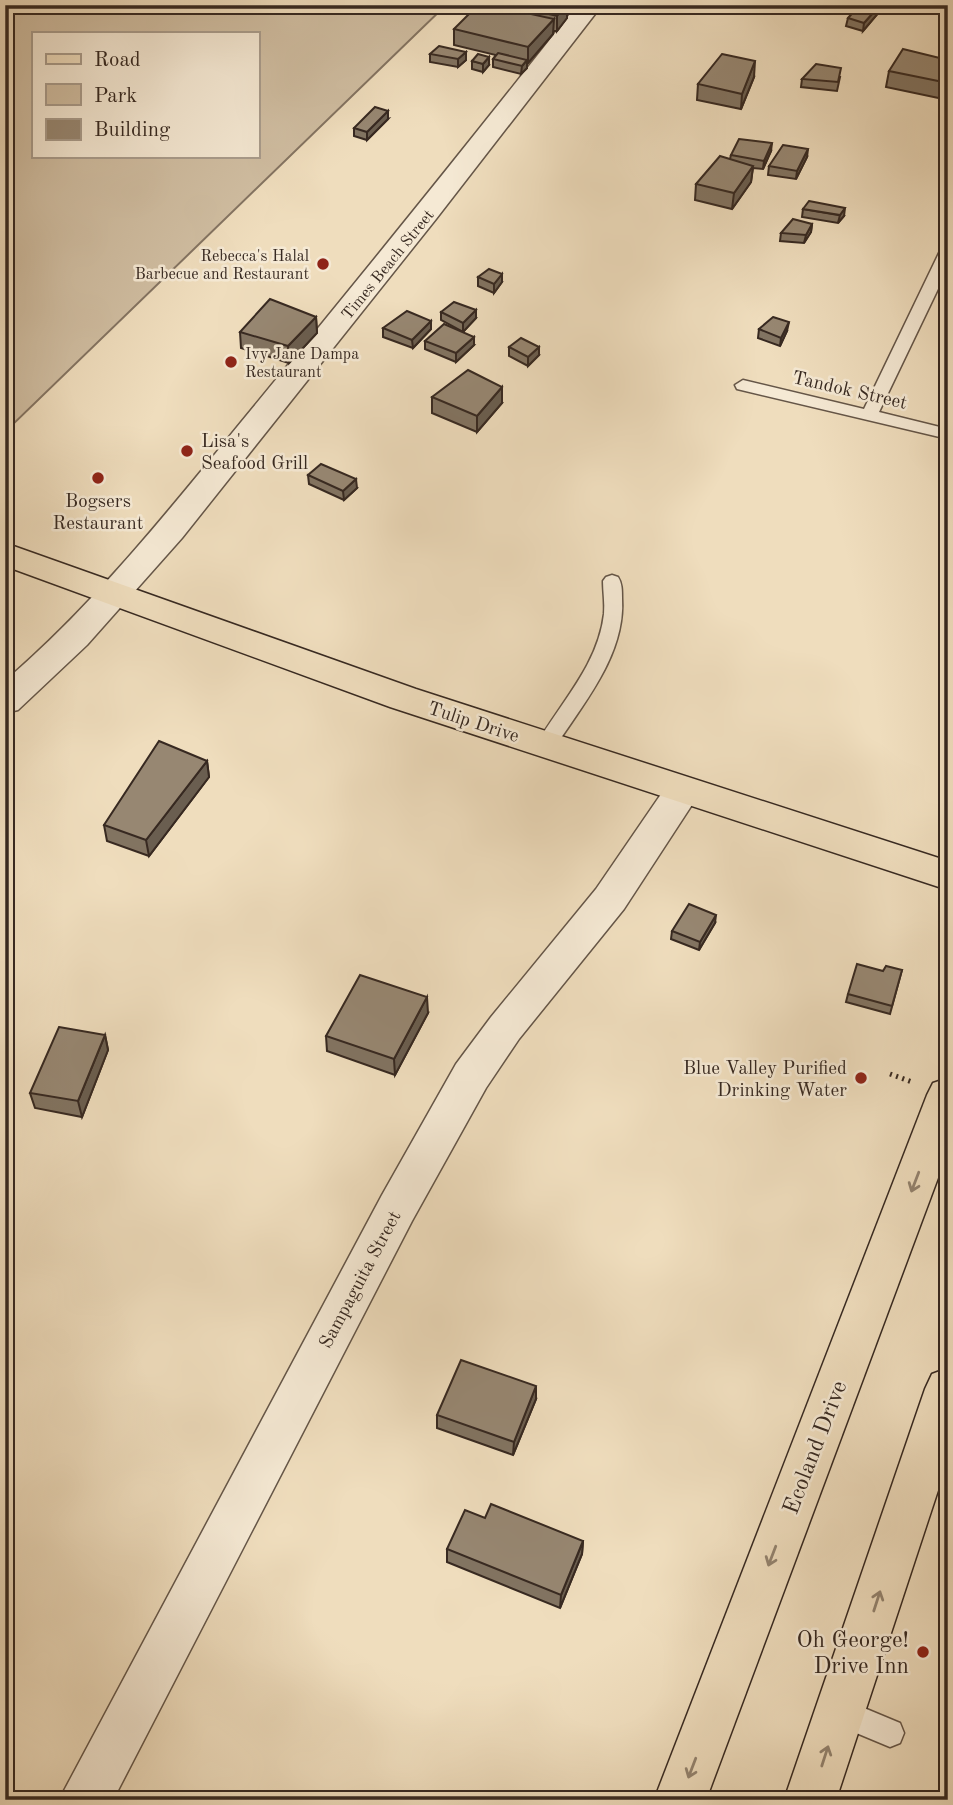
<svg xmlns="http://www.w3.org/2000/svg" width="953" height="1805" viewBox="0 0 953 1805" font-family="'Old Standard TT',serif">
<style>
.green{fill:#d0bea2;stroke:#847462;stroke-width:2;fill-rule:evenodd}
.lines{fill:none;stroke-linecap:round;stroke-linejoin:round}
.lane-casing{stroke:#655648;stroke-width:3}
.street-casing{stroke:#655648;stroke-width:3}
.primary-casing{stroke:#372921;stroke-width:3}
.path{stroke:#372921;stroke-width:5;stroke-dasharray:2 4.5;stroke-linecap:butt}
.lane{fill:#f5e9d4;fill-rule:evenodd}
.street{fill:#f5e9d4;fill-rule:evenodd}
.primary{fill:#efddbd;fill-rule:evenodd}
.wall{fill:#827462;stroke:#372921;stroke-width:2}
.shaded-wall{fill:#6a5e50;stroke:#372921;stroke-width:2}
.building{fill:#978772;stroke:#372921;stroke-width:2}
.oneway{stroke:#93836f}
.poi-dot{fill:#8f2418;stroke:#f5e9d4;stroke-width:2.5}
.labels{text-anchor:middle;stroke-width:5;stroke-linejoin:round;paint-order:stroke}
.far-poi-label{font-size:16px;fill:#372921;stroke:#f5e9d4;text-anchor:end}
.far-street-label{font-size:16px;fill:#372921;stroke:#f5e9d4}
.street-label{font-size:19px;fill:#372921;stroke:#f5e9d4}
.poi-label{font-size:19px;fill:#372921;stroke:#f5e9d4;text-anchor:start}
.near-street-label{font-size:23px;fill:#372921;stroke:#f5e9d4}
.near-poi-label{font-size:23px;fill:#372921;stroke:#f5e9d4;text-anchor:end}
</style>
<rect width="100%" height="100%" fill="#efddbd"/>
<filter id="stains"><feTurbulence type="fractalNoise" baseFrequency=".00286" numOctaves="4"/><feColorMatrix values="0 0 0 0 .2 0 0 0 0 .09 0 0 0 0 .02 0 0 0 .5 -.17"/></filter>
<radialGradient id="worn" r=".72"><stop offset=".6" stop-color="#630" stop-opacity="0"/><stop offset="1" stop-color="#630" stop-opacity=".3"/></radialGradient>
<!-- green -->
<path class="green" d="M11,5h435l-441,427v-423zM33,33h224v123h-224z"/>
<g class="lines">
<!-- lane casing -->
<g class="lane-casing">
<g id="lane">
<polygon points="948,246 948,268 879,412 948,429 948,439 737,389 735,385 743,380 864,409 940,251"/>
<path d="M612,575l6,2c4,6 4,13 4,21 4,57 -40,107 -69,152h-14l-3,-5c25,-43 62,-80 68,-131 1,-11 -1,-22 -1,-33l3,-4z"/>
<polygon points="840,1698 900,1723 904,1733 900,1743 890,1747 830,1722 826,1712 830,1702"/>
</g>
</g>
<!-- street casing -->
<g class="street-casing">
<g id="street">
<path d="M577,5h25l-166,214 -254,319 -95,107 -69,65 -13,3v-32c93,-80 168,-176 246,-271 110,-134 219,-268 326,-405z"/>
<polygon points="683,778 696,781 701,791 624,909 519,1039 486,1088 412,1221 113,1800 59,1800 382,1195 456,1064 491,1017 596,889 670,781"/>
</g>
</g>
<!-- primary casing -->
<g class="primary-casing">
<g id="primary">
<polygon points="5,543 416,689 948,861 948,890 390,707 5,566"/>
<polygon points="948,1078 948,1151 706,1800 654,1800 927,1095 933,1083"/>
<polygon points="948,1368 948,1460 836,1800 784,1800 925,1389 932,1374"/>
</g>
</g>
<!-- path -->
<polyline class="path" points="890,1074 912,1082"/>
<!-- lane -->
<use href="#lane" class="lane"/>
<!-- street -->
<use href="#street" class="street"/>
<!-- primary -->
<use href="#primary" class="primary"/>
</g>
<!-- wall -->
<g class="wall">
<polygon points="494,5 569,5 567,8 567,18 557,31 553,31 553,34 528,63 527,63 527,68 521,74 493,67 493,59 496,55 454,45 454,29"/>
<polygon points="860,5 885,5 863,31 846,26 848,18"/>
<polygon points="917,5 945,5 941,11"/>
<polygon points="466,52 466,60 458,67 430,62 430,54"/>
<polygon points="948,60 948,100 886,87 889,71"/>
<polygon points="472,61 489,65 483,72 472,69"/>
<polygon points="754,77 741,109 697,100 698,84"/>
<polygon points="840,77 837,91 801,87 802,79"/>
<polygon points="388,119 367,140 354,136 354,128"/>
<polygon points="771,151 763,169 753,168 751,182 732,209 695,200 696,184 730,159 731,155"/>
<polygon points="807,157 796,179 768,175 769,166"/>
<polygon points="803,209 844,216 838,223 802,217"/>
<polygon points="812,224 811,232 804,243 780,241 781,233"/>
<polygon points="478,277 502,282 494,293 478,286"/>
<polygon points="441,312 476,318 463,332 441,320"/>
<polygon points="316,317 317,333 289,363 241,348 240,332"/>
<polygon points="431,321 431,329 413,348 383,337 383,328"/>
<polygon points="759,329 787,331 780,346 758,338"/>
<polygon points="425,341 474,345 456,362 425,349"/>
<polygon points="509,347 539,355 528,366 509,356"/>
<polygon points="432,397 502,403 477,432 432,413"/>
<polygon points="308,475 357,488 344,500 309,484"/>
<polygon points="207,761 209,777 149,856 107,841 104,825"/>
<polygon points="715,923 699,950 671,939 672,931"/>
<polygon points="902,970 890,1014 846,1002 848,994 883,971"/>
<polygon points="428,1013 395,1075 327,1051 326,1036"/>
<polygon points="105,1035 108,1050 82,1117 35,1108 30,1093"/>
<polygon points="536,1399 513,1455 437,1428 437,1415"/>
<polygon points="583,1541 582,1554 560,1608 447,1562 447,1549"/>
</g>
<!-- shaded-wall -->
<g class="shaded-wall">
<polygon points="562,5 569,5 567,8 567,18 557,31 557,16"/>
<polygon points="880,5 885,5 863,31 864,23"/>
<polygon points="554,19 553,34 528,63 528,47"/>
<polygon points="466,52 466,60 458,67 458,59"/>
<polygon points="489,57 489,65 483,72 483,64"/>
<polygon points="527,60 527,68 521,74 522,66"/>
<polygon points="755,61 754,77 741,109 742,94"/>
<polygon points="388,111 388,119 367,140 367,132"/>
<polygon points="772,143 771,151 763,169 764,161"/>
<polygon points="808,149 807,157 796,179 797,171"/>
<polygon points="753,166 751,182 732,209 734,193"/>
<polygon points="845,208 844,216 838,223 840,215"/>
<polygon points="812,224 811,232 804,243 806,235"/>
<polygon points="502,274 502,282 494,293 494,284"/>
<polygon points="476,310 476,318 463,332 463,323"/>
<polygon points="316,317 317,333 289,363 288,346"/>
<polygon points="431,321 431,329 413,348 412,340"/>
<polygon points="789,322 787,331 780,346 781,338"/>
<polygon points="474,337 474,345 456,362 456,353"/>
<polygon points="539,347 539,355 528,366 528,357"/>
<polygon points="502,387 502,403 477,432 477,416"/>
<polygon points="356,479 357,488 344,500 343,491"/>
<polygon points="207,761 209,777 149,856 146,840"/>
<polygon points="716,915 715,923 699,950 700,942"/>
<polygon points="427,997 428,1013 395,1075 394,1059"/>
<polygon points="105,1035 108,1050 82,1117 78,1101"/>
<polygon points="536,1386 536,1399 513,1455 514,1442"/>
<polygon points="583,1541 582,1554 560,1608 561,1595"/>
</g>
<!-- building -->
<g class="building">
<polygon points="478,5 490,5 554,19 528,47 454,29"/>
<polygon points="509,5 565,5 557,16"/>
<polygon points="860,5 880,5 864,23 848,18"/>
<polygon points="439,46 466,52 458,59 430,54"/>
<polygon points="903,49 948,60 948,83 889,71"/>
<polygon points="498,53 527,60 522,66 493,59"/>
<polygon points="478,54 489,57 483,64 472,61"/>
<polygon points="722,54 755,61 742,94 698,84"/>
<polygon points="816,64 841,68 838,82 802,79"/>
<polygon points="375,107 388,111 367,132 354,128"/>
<polygon points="739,139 772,143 764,161 731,155"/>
<polygon points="783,145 808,149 797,171 769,166"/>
<polygon points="720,156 753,166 734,193 696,184"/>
<polygon points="809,201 845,208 840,215 803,209"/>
<polygon points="793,219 812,224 806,235 781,233"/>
<polygon points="489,269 502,274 494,284 478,277"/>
<polygon points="270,299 316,317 288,346 240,332"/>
<polygon points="454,302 476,310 463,323 441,312"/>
<polygon points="407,311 431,321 412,340 383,328"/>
<polygon points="773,317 789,322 781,338 759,329"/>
<polygon points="444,324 474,337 456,353 425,341"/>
<polygon points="521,338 539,347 528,357 509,347"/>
<polygon points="468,370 502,387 477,416 432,397"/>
<polygon points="321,464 356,479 343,491 308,475"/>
<polygon points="159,741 207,761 146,840 104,825"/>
<polygon points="689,904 716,915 700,942 672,931"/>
<polygon points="857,964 883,971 886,966 902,970 892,1006 848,994"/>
<polygon points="360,975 427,997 394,1059 326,1036"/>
<polygon points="59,1027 105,1035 78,1101 30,1093"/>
<polygon points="461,1360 536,1386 514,1442 437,1415"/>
<polygon points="491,1504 583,1541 561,1595 447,1549 465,1510 485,1518"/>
</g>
<!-- one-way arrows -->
<defs><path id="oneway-shaft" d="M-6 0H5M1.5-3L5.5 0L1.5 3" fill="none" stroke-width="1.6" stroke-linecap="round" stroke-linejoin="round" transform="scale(1.75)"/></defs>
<g class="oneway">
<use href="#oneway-shaft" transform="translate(915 1182) rotate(111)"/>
<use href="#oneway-shaft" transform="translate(772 1556) rotate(111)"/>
<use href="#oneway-shaft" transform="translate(877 1601) rotate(-72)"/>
<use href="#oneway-shaft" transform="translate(825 1756) rotate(-72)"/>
<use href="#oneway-shaft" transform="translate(692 1768) rotate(111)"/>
</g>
<!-- markers -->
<g class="poi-dot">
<circle cx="323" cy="264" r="7"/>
<circle cx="231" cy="362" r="7"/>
<circle cx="187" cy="451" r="7"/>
<circle cx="98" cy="478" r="7"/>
<circle cx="861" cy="1078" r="7"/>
<circle cx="923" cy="1652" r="7"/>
</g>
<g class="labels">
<!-- far-poi labels -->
<g class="far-poi-label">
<text x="309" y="261">Rebecca's Halal<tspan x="309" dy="18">Barbecue and Restaurant</tspan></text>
<text x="245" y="359" text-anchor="start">Ivy Jane Dampa<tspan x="245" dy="18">Restaurant</tspan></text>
</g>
<!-- far-street labels -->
<g class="far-street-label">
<text transform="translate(387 264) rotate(-51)" y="6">Times Beach Street</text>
</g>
<!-- street labels -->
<g class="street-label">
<text transform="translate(850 389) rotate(13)" y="7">Tandok Street</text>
<text transform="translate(474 721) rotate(18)" y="7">Tulip Drive</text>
<text transform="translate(359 1279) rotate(-62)" y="7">Sampaguita Street</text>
</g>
<!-- poi labels -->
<g class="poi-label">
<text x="201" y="447">Lisa's<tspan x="201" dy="22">Seafood Grill</tspan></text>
<text x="98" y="507" text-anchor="middle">Bogsers<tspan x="98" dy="22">Restaurant</tspan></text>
<text x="847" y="1074" text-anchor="end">Blue Valley Purified<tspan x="847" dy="22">Drinking Water</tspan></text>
</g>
<!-- near-street labels -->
<g class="near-street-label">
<text transform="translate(814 1447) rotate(-69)" y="8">Ecoland Drive</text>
</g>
<!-- near-poi labels -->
<g class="near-poi-label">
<text x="909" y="1647">Oh George!<tspan x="909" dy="26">Drive Inn</tspan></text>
</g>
</g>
<!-- margin -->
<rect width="953" height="1805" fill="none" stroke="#efddbd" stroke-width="28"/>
<rect x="7" y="7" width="939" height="1791" fill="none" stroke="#372921" stroke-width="3.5"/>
<rect x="14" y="14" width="925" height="1777" fill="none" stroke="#372921" stroke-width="2"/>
<!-- legend -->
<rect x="32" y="32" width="228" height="126" fill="#f5e9d4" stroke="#a99c8c" stroke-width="2"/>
<rect x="46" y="54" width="35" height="10" fill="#efddbd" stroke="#a99c8c" stroke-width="2"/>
<text x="94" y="66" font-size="21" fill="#372921">Road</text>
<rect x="46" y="84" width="35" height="21" fill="#d0bea2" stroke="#a99c8c" stroke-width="2"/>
<text x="94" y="102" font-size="21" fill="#372921">Park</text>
<rect x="46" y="119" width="35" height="21" fill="#978772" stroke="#a99c8c" stroke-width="2"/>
<text x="94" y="136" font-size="21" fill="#372921">Building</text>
<rect width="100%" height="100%" filter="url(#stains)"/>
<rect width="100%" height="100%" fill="url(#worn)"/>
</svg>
